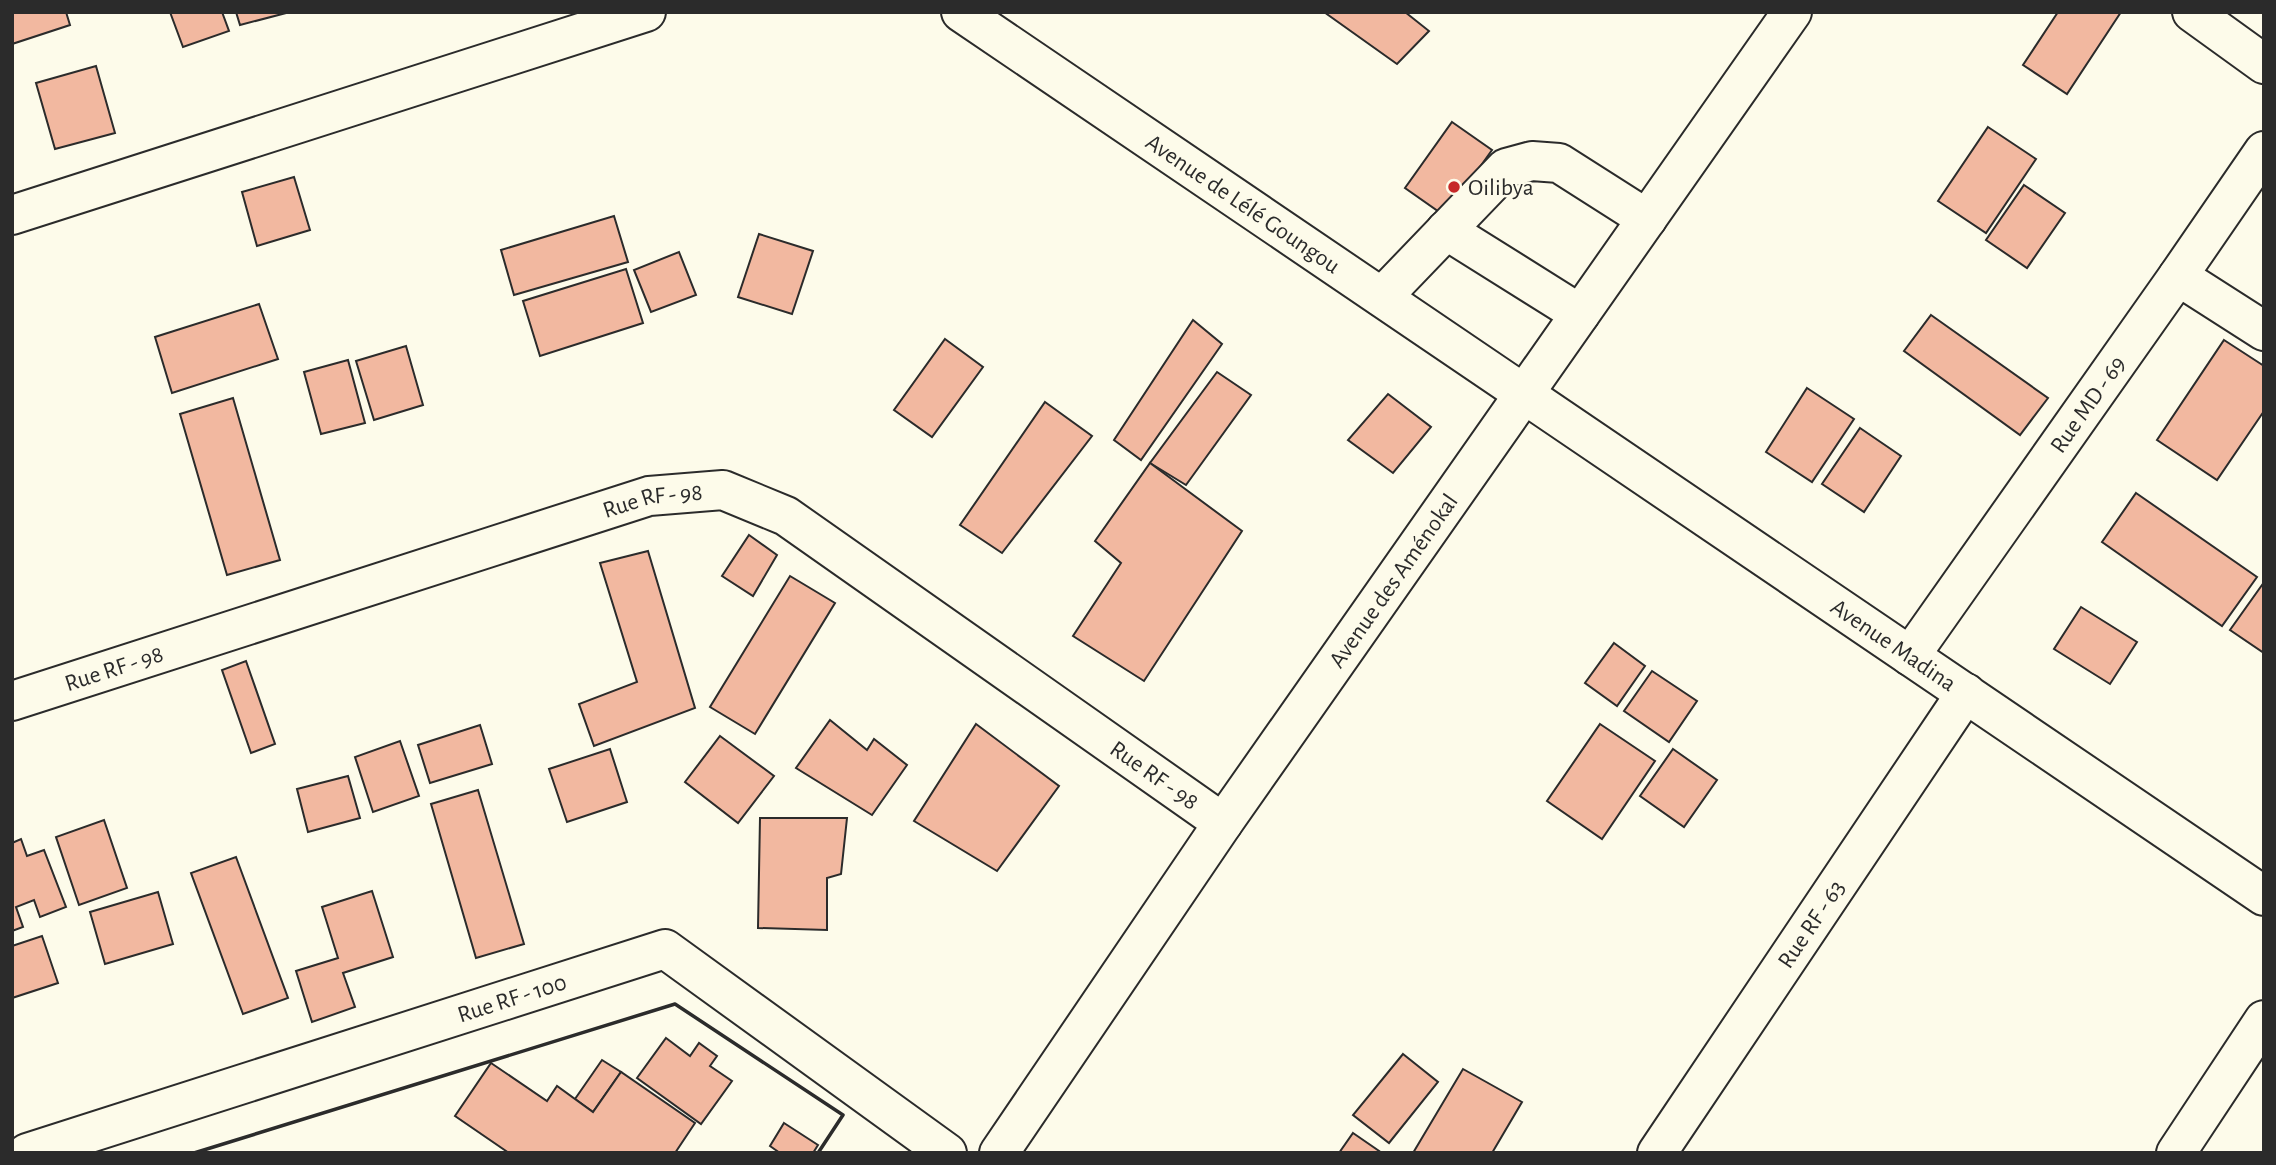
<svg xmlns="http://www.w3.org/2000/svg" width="2276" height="1165" viewBox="0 0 2276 1165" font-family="'Alegreya Sans',sans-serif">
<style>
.building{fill:#f2b8a0;stroke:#2b2b2b;stroke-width:2}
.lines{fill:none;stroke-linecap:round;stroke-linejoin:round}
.minor-casing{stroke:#2b2b2b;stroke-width:42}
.major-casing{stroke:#2b2b2b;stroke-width:42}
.minor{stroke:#fdfbea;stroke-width:38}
.major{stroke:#fdfbea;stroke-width:38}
.wall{stroke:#2b2b2b;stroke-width:3.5}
.poi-dot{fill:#c62828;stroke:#fdfbea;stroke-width:2.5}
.labels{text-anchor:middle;stroke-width:5;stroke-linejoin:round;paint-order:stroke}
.poi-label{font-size:24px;fill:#2b2b2b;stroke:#fdfbea;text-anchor:start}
.street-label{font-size:24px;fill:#2b2b2b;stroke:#fdfbea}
</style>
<rect width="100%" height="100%" fill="#fdfbea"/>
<!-- building -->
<g class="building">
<polygon points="12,12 66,12 70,25 12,44"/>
<polygon points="170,12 222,12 229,31 183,47"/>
<polygon points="236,12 290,12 240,25"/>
<polygon points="1324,12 1405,12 1429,31 1397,64"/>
<polygon points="2058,12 2121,12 2067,94 2023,65"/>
<polygon points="96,66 115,133 55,149 36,83"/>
<polygon points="1452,122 1492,150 1445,216 1405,188"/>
<polygon points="1988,127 2036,159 1986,233 1938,201"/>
<polygon points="294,177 310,230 257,246 242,192"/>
<polygon points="2024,185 2065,213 2027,268 1986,240"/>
<polygon points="614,216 628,262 514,295 501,250"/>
<polygon points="759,234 813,251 792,314 738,297"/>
<polygon points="679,252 696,295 651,312 634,270"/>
<polygon points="626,269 643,323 540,356 523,301"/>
<polygon points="259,304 278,359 172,393 155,337"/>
<polygon points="1931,315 2048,398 2020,435 1904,351"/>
<polygon points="1193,320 1222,344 1141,460 1114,440"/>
<polygon points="945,339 983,367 932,437 894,410"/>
<polygon points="2224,340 2264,366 2264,411 2217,480 2157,440"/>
<polygon points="406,346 423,405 374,420 356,361"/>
<polygon points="348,360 365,423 321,434 304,372"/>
<polygon points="1217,372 1251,395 1186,485 1150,463"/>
<polygon points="1807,388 1854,419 1812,482 1766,452"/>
<polygon points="1388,394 1431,427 1393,473 1348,440"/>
<polygon points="233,398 280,560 227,575 180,414"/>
<polygon points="1045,402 1092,436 1002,553 960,525"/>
<polygon points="1860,428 1901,456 1864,512 1822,484"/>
<polygon points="1150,463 1242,531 1144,681 1073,636 1121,563 1095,541"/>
<polygon points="2136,493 2257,577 2222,626 2102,542"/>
<polygon points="749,535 777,555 753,596 722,576"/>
<polygon points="648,551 695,708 594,746 579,704 637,682 600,563"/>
<polygon points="790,576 835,603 755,734 710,707"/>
<polygon points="2262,585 2264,587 2264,653 2230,630"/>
<polygon points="2081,607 2137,642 2110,684 2054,649"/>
<polygon points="1614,643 1645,666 1617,706 1585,683"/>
<polygon points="246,661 275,744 251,753 222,670"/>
<polygon points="1652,671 1697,701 1669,742 1624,711"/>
<polygon points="830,720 867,750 874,739 907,765 872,815 796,768"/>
<polygon points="976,724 1059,786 997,871 914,821"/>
<polygon points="1600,724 1655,761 1602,839 1547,801"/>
<polygon points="480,725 492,764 430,783 418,745"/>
<polygon points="720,736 774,776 738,823 685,782"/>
<polygon points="400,741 419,796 373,812 355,757"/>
<polygon points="610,749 627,802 567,822 549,769"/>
<polygon points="1673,749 1717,780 1684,827 1640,796"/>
<polygon points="348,776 360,818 308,832 297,789"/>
<polygon points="478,790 524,944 476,958 431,804"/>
<polygon points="760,818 847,818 841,874 827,878 827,930 758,928"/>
<polygon points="104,820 127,888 79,905 56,837"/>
<polygon points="21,839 27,856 44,850 66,907 40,917 34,900 16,907 23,927 12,931 12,843"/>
<polygon points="236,857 288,998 243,1014 191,873"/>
<polygon points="372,891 393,957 343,973 355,1007 312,1022 296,971 338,958 322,907"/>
<polygon points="158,892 173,944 105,964 90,912"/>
<polygon points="42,936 58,983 12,998 12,946"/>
<polygon points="666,1038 690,1056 699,1043 717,1056 710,1066 732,1081 701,1124 637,1078"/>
<polygon points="1403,1054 1438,1082 1389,1143 1353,1115"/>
<polygon points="602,1060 621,1072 593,1112 575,1099"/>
<polygon points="491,1063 547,1101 557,1086 593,1112 621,1072 695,1123 675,1153 509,1153 455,1116"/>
<polygon points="1463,1069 1522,1102 1492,1153 1413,1153"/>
<polygon points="784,1123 818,1145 813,1153 780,1153 770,1146"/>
<polygon points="1353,1133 1382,1153 1339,1153"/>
</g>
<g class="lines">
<!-- minor casing -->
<g class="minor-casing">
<g id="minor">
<path id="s1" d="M961,12l1303,884"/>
<polyline points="2192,12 2264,64"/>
<polyline points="12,215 646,12"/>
<polyline points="1446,230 1580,314"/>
<polyline points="2178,276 2264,331"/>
<polyline points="1382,297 1506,168 1532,161 1559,163 1647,219"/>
<path id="s2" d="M1910,656l268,-380 86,-125"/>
<path id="s3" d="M12,701l637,-205 74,-6 63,26 437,307"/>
<path id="s4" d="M27,1153l638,-204 282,204"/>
<path id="s5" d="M1657,1153l309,-460"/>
<polyline points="2176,1153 2264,1020"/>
</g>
</g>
<!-- major casing -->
<g class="major-casing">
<g id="major">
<path id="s6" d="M999,1153l224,-330 569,-811"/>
</g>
</g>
<!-- minor -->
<use href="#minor" class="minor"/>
<!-- major -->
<use href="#major" class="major"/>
<!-- wall -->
<polyline class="wall" points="194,1153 675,1004 843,1115 818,1153"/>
</g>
<!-- markers -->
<circle class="poi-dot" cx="1454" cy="187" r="7"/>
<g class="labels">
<!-- poi labels -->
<g class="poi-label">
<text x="1468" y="195">Oilibya</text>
</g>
<!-- street labels -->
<g class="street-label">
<text dy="8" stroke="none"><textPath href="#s1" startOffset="341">Avenue de Lélé Goungou</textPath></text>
<text dy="8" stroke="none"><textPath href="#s2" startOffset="308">Rue MD - 69</textPath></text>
<text dy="8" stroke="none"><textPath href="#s3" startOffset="672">Rue RF - 98</textPath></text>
<text dy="8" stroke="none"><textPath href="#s6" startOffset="695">Avenue des Aménokal</textPath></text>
<text dy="8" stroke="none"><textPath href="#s1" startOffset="1127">Avenue Madina</textPath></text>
<text dy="8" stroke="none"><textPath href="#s3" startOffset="107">Rue RF - 98</textPath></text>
<text dy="8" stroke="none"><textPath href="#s3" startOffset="1262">Rue RF - 98</textPath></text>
<text dy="8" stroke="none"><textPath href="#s5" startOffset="276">Rue RF - 63</textPath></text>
<text dy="8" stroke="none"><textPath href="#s4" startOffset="509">Rue RF - 100</textPath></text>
</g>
</g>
<!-- border -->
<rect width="2276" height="1165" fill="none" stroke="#2b2b2b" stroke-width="28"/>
</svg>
